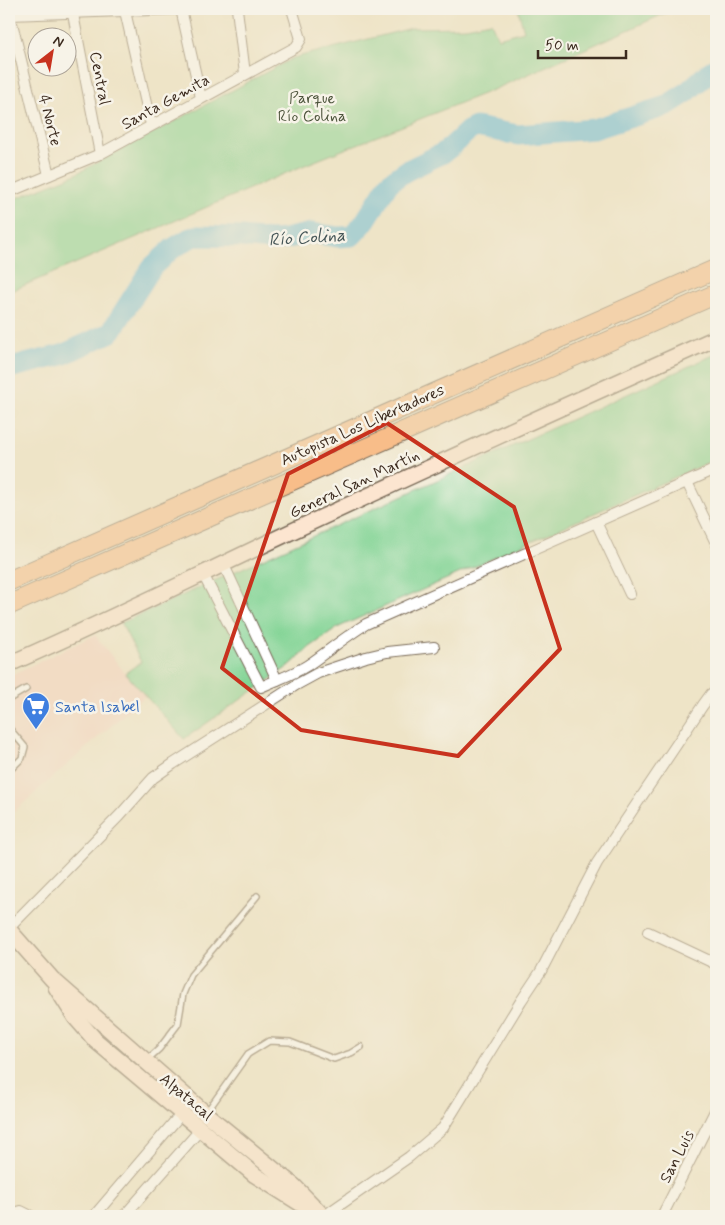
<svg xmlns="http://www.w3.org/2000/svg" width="725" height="1225" viewBox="0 0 725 1225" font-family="Mynerve,sans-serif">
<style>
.built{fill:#f5d2c2}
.green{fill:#82d495;stroke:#5e7f5a}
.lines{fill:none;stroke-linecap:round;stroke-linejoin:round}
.river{stroke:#5db8db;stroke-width:21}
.lane-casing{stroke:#7a6b59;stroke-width:8}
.street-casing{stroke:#7a6b59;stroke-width:12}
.secondary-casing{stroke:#7a6b59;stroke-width:18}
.highway-casing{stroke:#7a6b59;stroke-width:21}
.lane{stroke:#fff;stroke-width:5}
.street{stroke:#fff;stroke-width:10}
.secondary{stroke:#fce5d0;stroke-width:15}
.highway{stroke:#f8bd89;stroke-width:19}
.marked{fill:none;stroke:#c8321e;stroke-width:4;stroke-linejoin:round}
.labels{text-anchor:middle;stroke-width:5;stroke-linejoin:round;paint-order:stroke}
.street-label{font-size:16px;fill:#3b2a1e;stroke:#f7f3e8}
.park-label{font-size:16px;fill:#4d543c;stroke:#f7f3e8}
.shop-label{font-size:16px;fill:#366cbe;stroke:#f7f3e8;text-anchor:start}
.water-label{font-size:18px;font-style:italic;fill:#455557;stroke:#f7f3e8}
</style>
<rect width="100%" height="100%" fill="#f7f3e8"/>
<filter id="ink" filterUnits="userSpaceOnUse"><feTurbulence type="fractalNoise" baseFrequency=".02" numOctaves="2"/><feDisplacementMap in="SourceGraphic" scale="10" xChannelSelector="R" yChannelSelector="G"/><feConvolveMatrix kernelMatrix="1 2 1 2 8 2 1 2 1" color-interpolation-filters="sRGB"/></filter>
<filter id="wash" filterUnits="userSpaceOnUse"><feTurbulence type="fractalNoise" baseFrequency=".0096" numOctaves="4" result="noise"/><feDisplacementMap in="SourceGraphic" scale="20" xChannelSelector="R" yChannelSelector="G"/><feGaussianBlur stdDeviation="1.12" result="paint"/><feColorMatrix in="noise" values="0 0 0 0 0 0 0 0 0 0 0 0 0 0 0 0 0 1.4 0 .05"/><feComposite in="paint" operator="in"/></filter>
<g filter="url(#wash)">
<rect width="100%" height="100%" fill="#eee4c7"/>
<!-- built -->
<polygon class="built" points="95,635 125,673 145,696 9,816 9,676"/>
<!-- green -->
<g class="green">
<polygon points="518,9 675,9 495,89 305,165 9,292 9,201 72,176 293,58 412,28 466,27 491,22 498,38 524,31"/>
<polygon points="716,354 716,459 339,627 310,647 289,666 184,739 125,673 141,662 121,623"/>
</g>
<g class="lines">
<!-- river -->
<polyline class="river" points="9,368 62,355 109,333 112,330 152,267 172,249 190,238 197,236 241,237 271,240 284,239 311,233 338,237 352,236 364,223 389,183 406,171 443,153 452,146 468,131 476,127 518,135 594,129 666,106 686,93 708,73 716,68"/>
</g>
</g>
<g filter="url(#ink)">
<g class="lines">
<!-- lane casing -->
<g class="lane-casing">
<g id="lane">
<polyline points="9,699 26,689"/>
<polyline points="9,728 25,747 22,758 9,771"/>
<polyline points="148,1059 159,1049 178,1024 183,994 191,975 257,896"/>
<polyline points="206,1113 248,1054 269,1041 290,1042 334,1059 351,1053 361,1047"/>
</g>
</g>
<!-- street casing -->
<g class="street-casing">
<g id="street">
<polyline points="72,9 100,154"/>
<polyline points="181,9 201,98"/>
<polyline points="237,9 245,74"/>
<polyline points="125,11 151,125"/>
<polyline points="9,15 182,9"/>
<polyline points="10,15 49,175"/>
<polyline points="9,192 100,154 296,47 301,39 292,9"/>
<polyline points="687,482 716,543"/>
<polyline points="596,522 630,594"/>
<polyline points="223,563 277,680"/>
<path d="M203,574l58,113c15,-7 33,-13 47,-22 19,-13 37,-28 58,-41l350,-155"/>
<polyline points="9,928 120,815 153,778 173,764 296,685 318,673 366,657 387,652 434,647"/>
<polyline points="648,932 716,964"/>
<polyline points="9,1214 21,1211 31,1216"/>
<polyline points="94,1216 181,1114"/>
<polyline points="124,1216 200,1130"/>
<polyline points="324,1216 409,1157 443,1128 521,1001 541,971 597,863 703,705 711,694 716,691"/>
<polyline points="662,1216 716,1109"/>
</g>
</g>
<!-- secondary casing -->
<g class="secondary-casing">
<g id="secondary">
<path d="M9,664c92,-40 182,-85 273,-128 144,-68 289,-133 434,-198"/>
<polyline points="9,930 52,979 206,1114 294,1186 323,1216"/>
<polyline points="56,987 75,1017 96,1041 255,1175 309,1209"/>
</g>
</g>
<!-- highway casing -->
<g class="highway-casing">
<g id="highway">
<polyline points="9,581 716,269"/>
<polyline points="9,605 716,294"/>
</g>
</g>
<!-- lane -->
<use href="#lane" class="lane"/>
<!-- street -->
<use href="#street" class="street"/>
<!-- secondary -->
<use href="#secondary" class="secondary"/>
<!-- highway -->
<use href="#highway" class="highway"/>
</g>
</g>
<!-- marked area -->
<path d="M0 0H725V1225H0ZM387,423l127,84 46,142 -102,107 -157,-26 -79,-62 66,-194z" fill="#eee4c7" fill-opacity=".55" fill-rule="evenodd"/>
<path class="marked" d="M387,423l127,84 46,142 -102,107 -157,-26 -79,-62 66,-194z"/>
<!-- icons -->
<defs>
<g id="supermarket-pin" transform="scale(1.4375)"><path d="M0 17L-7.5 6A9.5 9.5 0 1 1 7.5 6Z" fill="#3f7fe0" stroke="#f7f3e8"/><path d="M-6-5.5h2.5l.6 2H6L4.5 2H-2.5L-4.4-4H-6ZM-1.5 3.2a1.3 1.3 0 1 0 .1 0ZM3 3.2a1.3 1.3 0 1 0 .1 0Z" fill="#fff"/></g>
</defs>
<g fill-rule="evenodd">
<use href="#supermarket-pin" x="36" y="706"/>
</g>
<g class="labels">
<!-- street labels -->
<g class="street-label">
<text transform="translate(101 78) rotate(79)" y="6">Central</text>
<text transform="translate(165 101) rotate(-29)" y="6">Santa Gemita</text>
<text transform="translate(51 120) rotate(76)" y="6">4 Norte</text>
<text transform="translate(362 424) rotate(-24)" y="6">Autopista Los Libertadores</text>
<text transform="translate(354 483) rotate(-25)" y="6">General San Martín</text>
<text transform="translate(187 1096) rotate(40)" y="6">Alpatacal</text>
<text transform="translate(676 1156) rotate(-63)" y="6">San Luis</text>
</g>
<!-- park labels -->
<g class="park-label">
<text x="312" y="103">Parque<tspan x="312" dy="18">Río Colina</tspan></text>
</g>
<!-- shop labels -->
<g class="shop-label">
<text x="55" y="712">Santa Isabel</text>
</g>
<!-- water labels -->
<g class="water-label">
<text transform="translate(307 237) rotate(-4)" y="6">Río Colina</text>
</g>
</g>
<!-- margin -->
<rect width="725" height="1225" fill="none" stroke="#f7f3e8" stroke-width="30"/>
<!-- north arrow -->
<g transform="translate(52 52) rotate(31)"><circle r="24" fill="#f7f3e8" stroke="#aca397"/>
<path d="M0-4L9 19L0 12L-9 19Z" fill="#c8321e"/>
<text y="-8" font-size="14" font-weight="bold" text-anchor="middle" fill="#3b2a1e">N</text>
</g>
<!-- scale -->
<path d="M538 50v8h88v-8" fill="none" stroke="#3b2a1e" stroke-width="2.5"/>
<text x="545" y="50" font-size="15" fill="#3b2a1e" stroke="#f7f3e8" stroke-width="4" paint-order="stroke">50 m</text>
</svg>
